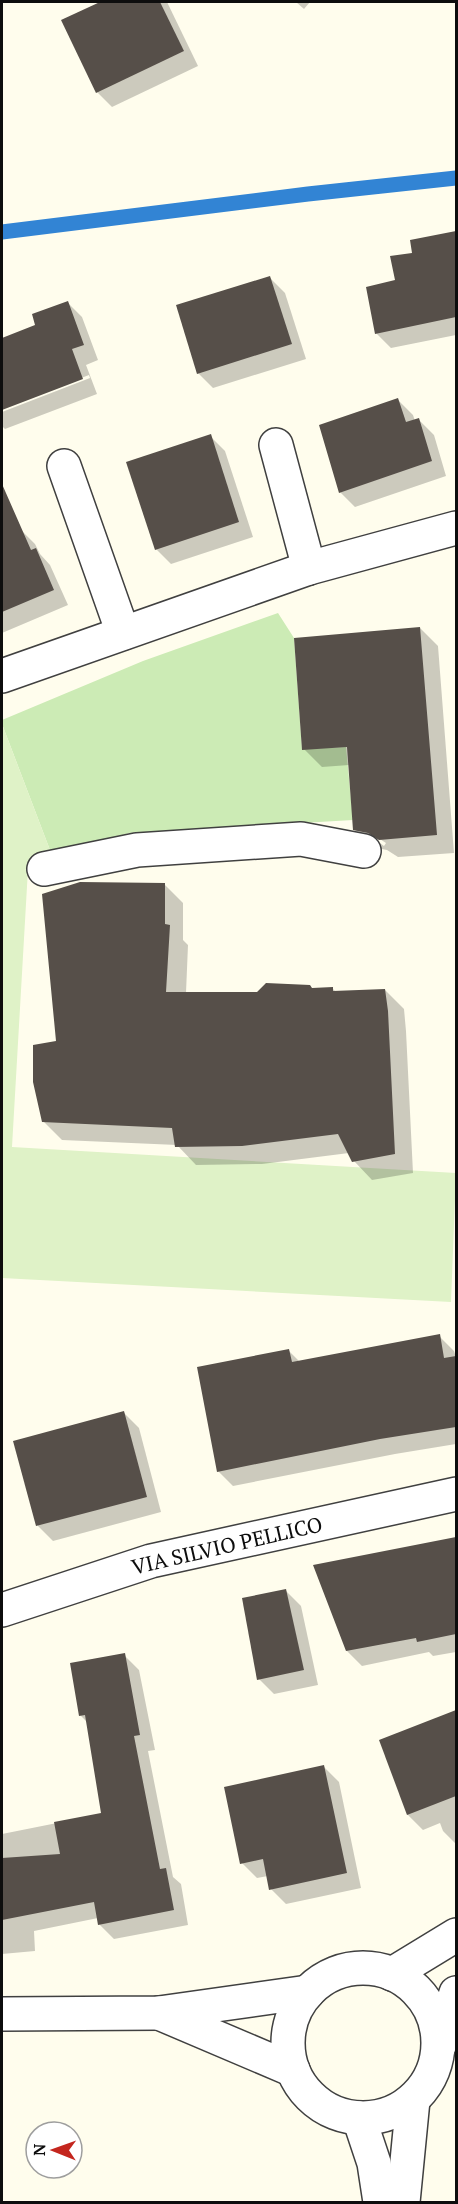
<svg xmlns="http://www.w3.org/2000/svg" width="458" height="2204" viewBox="0 0 458 2204" font-family="'PT Serif',serif">
<style>
.green{fill:#ccebb5}
.pitch{fill:#dff2c7}
.shadow{fill:#0003;fill-rule:evenodd}
.lines{fill:none;stroke-linecap:round;stroke-linejoin:round}
.stream{stroke:#3284d4;stroke-width:15}
.building{fill:#564f49}
.minor-casing{stroke:#404040;stroke-width:36}
.minor{stroke:#fff;stroke-width:33}
.labels{text-anchor:middle;stroke-width:6;stroke-linejoin:round;paint-order:stroke}
.street-label{font-size:21px;fill:#0d0d0d;stroke:#fff}
</style>
<rect width="100%" height="100%" fill="#fffded"/>
<!-- green -->
<polygon class="green" points="278,613 294,638 302,749 346,747 353,820 129,833 53,858 2,724 2,720 143,661"/>
<!-- pitch -->
<polygon class="pitch" points="2,724 53,858 24,870 28,869 12,1147 456,1173 451,1302 2,1278"/>
<!-- shadow -->
<g class="shadow">
<polygon points="104,2 167,2 198,66 112,107 97,92 63,21"/>
<polygon points="296,2 310,2 304,9"/>
<polygon points="456,233 456,335 391,348 376,333 414,254 412,241"/>
<polygon points="270,278 285,293 306,359 213,388 198,373"/>
<polygon points="67,302 82,317 98,360 86,365 97,394 5,429 2,426 2,412 90,378 89,375 2,409 2,339 37,326"/>
<polygon points="398,400 413,415 415,421 419,420 434,435 446,476 355,507 340,492"/>
<polygon points="210,436 225,451 253,537 171,564 156,549"/>
<polygon points="20,529 35,544 40,554 50,565 68,605 2,633 2,537"/>
<path d="M420,628l18,18 16,207 -56,4 -11,-7 -15,-3 -18,-18 -5,-64 -27,2 -18,-18zM369,832l17,11 -2,3 -15,-11z"/>
<polygon points="165,885 183,903 183,940 188,945 186,993 258,994 313,989 333,989 336,992 385,990 404,1009 406,1031 413,1173 372,1180 354,1161 349,1153 262,1164 196,1165 177,1145 62,1140 43,1121 58,1042"/>
<polygon points="439,1336 454,1351 456,1357 456,1444 395,1454 233,1486 218,1471 289,1351 300,1362"/>
<polygon points="124,1413 139,1428 161,1512 53,1541 38,1526 17,1447"/>
<polygon points="456,1538 456,1652 433,1656 429,1652 362,1666 347,1651 315,1566"/>
<polygon points="286,1591 301,1606 318,1685 274,1694 259,1679"/>
<polygon points="124,1655 139,1670 155,1750 148,1751 173,1877 181,1884 188,1925 114,1939 99,1924 98,1918 34,1931 35,1951 2,1954 2,1834 102,1814 88,1723 80,1715"/>
<polygon points="456,1712 456,1844 443,1831 440,1823 423,1830 408,1815 381,1741"/>
<polygon points="324,1767 339,1782 361,1888 286,1904 271,1889 268,1876 257,1878 242,1863"/>
</g>
<g class="lines">
<!-- stream -->
<polyline class="stream" points="2,232 308,194 456,178"/>
</g>
<!-- building -->
<g class="building">
<polygon points="100,2 160,2 184,51 96,93 61,20"/>
<polygon points="456,231 456,317 375,334 366,287 395,280 390,256 412,253 410,240"/>
<polygon points="270,276 292,344 197,374 176,305"/>
<polygon points="68,301 84,345 72,349 83,379 2,410 2,338 35,325 32,314"/>
<polygon points="398,398 406,422 419,418 432,461 339,493 319,425"/>
<polygon points="211,434 239,522 155,550 126,462"/>
<polygon points="2,484 31,550 36,548 54,590 2,612"/>
<polygon points="420,627 437,835 379,840 368,833 353,830 347,747 302,750 294,638"/>
<polygon points="80,882 165,883 165,924 170,925 166,992 257,992 266,983 310,985 312,988 333,987 333,991 385,989 388,1011 395,1154 352,1162 338,1134 242,1146 175,1147 172,1128 42,1122 33,1082 33,1045 56,1041 42,894"/>
<polygon points="440,1334 444,1358 456,1356 456,1427 380,1439 217,1472 197,1367 289,1349 292,1362"/>
<polygon points="124,1411 147,1497 36,1526 13,1441"/>
<polygon points="456,1537 456,1634 417,1642 416,1638 346,1651 313,1565"/>
<polygon points="286,1589 304,1670 257,1680 242,1598"/>
<polygon points="125,1653 140,1735 134,1736 160,1869 166,1868 174,1910 98,1925 94,1902 2,1920 2,1858 60,1854 54,1822 101,1813 85,1715 79,1716 70,1663"/>
<polygon points="456,1710 456,1796 407,1815 379,1740"/>
<polygon points="324,1765 347,1873 269,1890 263,1859 240,1864 224,1787"/>
</g>
<g class="lines">
<!-- minor casing -->
<g class="minor-casing">
<g id="minor">
<polyline points="276,445 309,568"/>
<polyline points="64,466 123,633"/>
<polyline points="2,676 309,568 456,528"/>
<polyline points="44,869 137,850 301,839 364,851"/>
<polyline points="2,1610 151,1561 456,1494"/>
<circle cx="363" cy="2043" r="75"/>
<polyline points="392,1974 456,1935"/>
<polyline points="159,2013 293,2070"/>
<polyline points="2,2014 159,2013 308,1992"/>
<polyline points="439,2046 456,1993"/>
<polyline points="359,2118 374,2163 380,2202"/>
<polyline points="403,2202 413,2100"/>
</g>
</g>
<!-- minor -->
<use href="#minor" class="minor"/>
</g>
<g class="labels">
<!-- street labels -->
<g class="street-label">
<text transform="translate(227 1546) rotate(-13)" y="7">VIA SILVIO PELLICO</text>
</g>
</g>
<!-- border -->
<rect width="458" height="2204" fill="none" stroke="#0d0d0d" stroke-width="6"/>
<!-- north arrow -->
<g transform="translate(54 2150) rotate(271)"><circle r="28" fill="#ffffff" stroke="#9e9e9e" stroke-width="1.5"/>
<path d="M0-4.5L10 22L0 15L-10 22Z" fill="#c4261e"/>
<text y="-9" font-size="16" font-weight="bold" text-anchor="middle" fill="#0d0d0d">N</text>
</g>
</svg>
